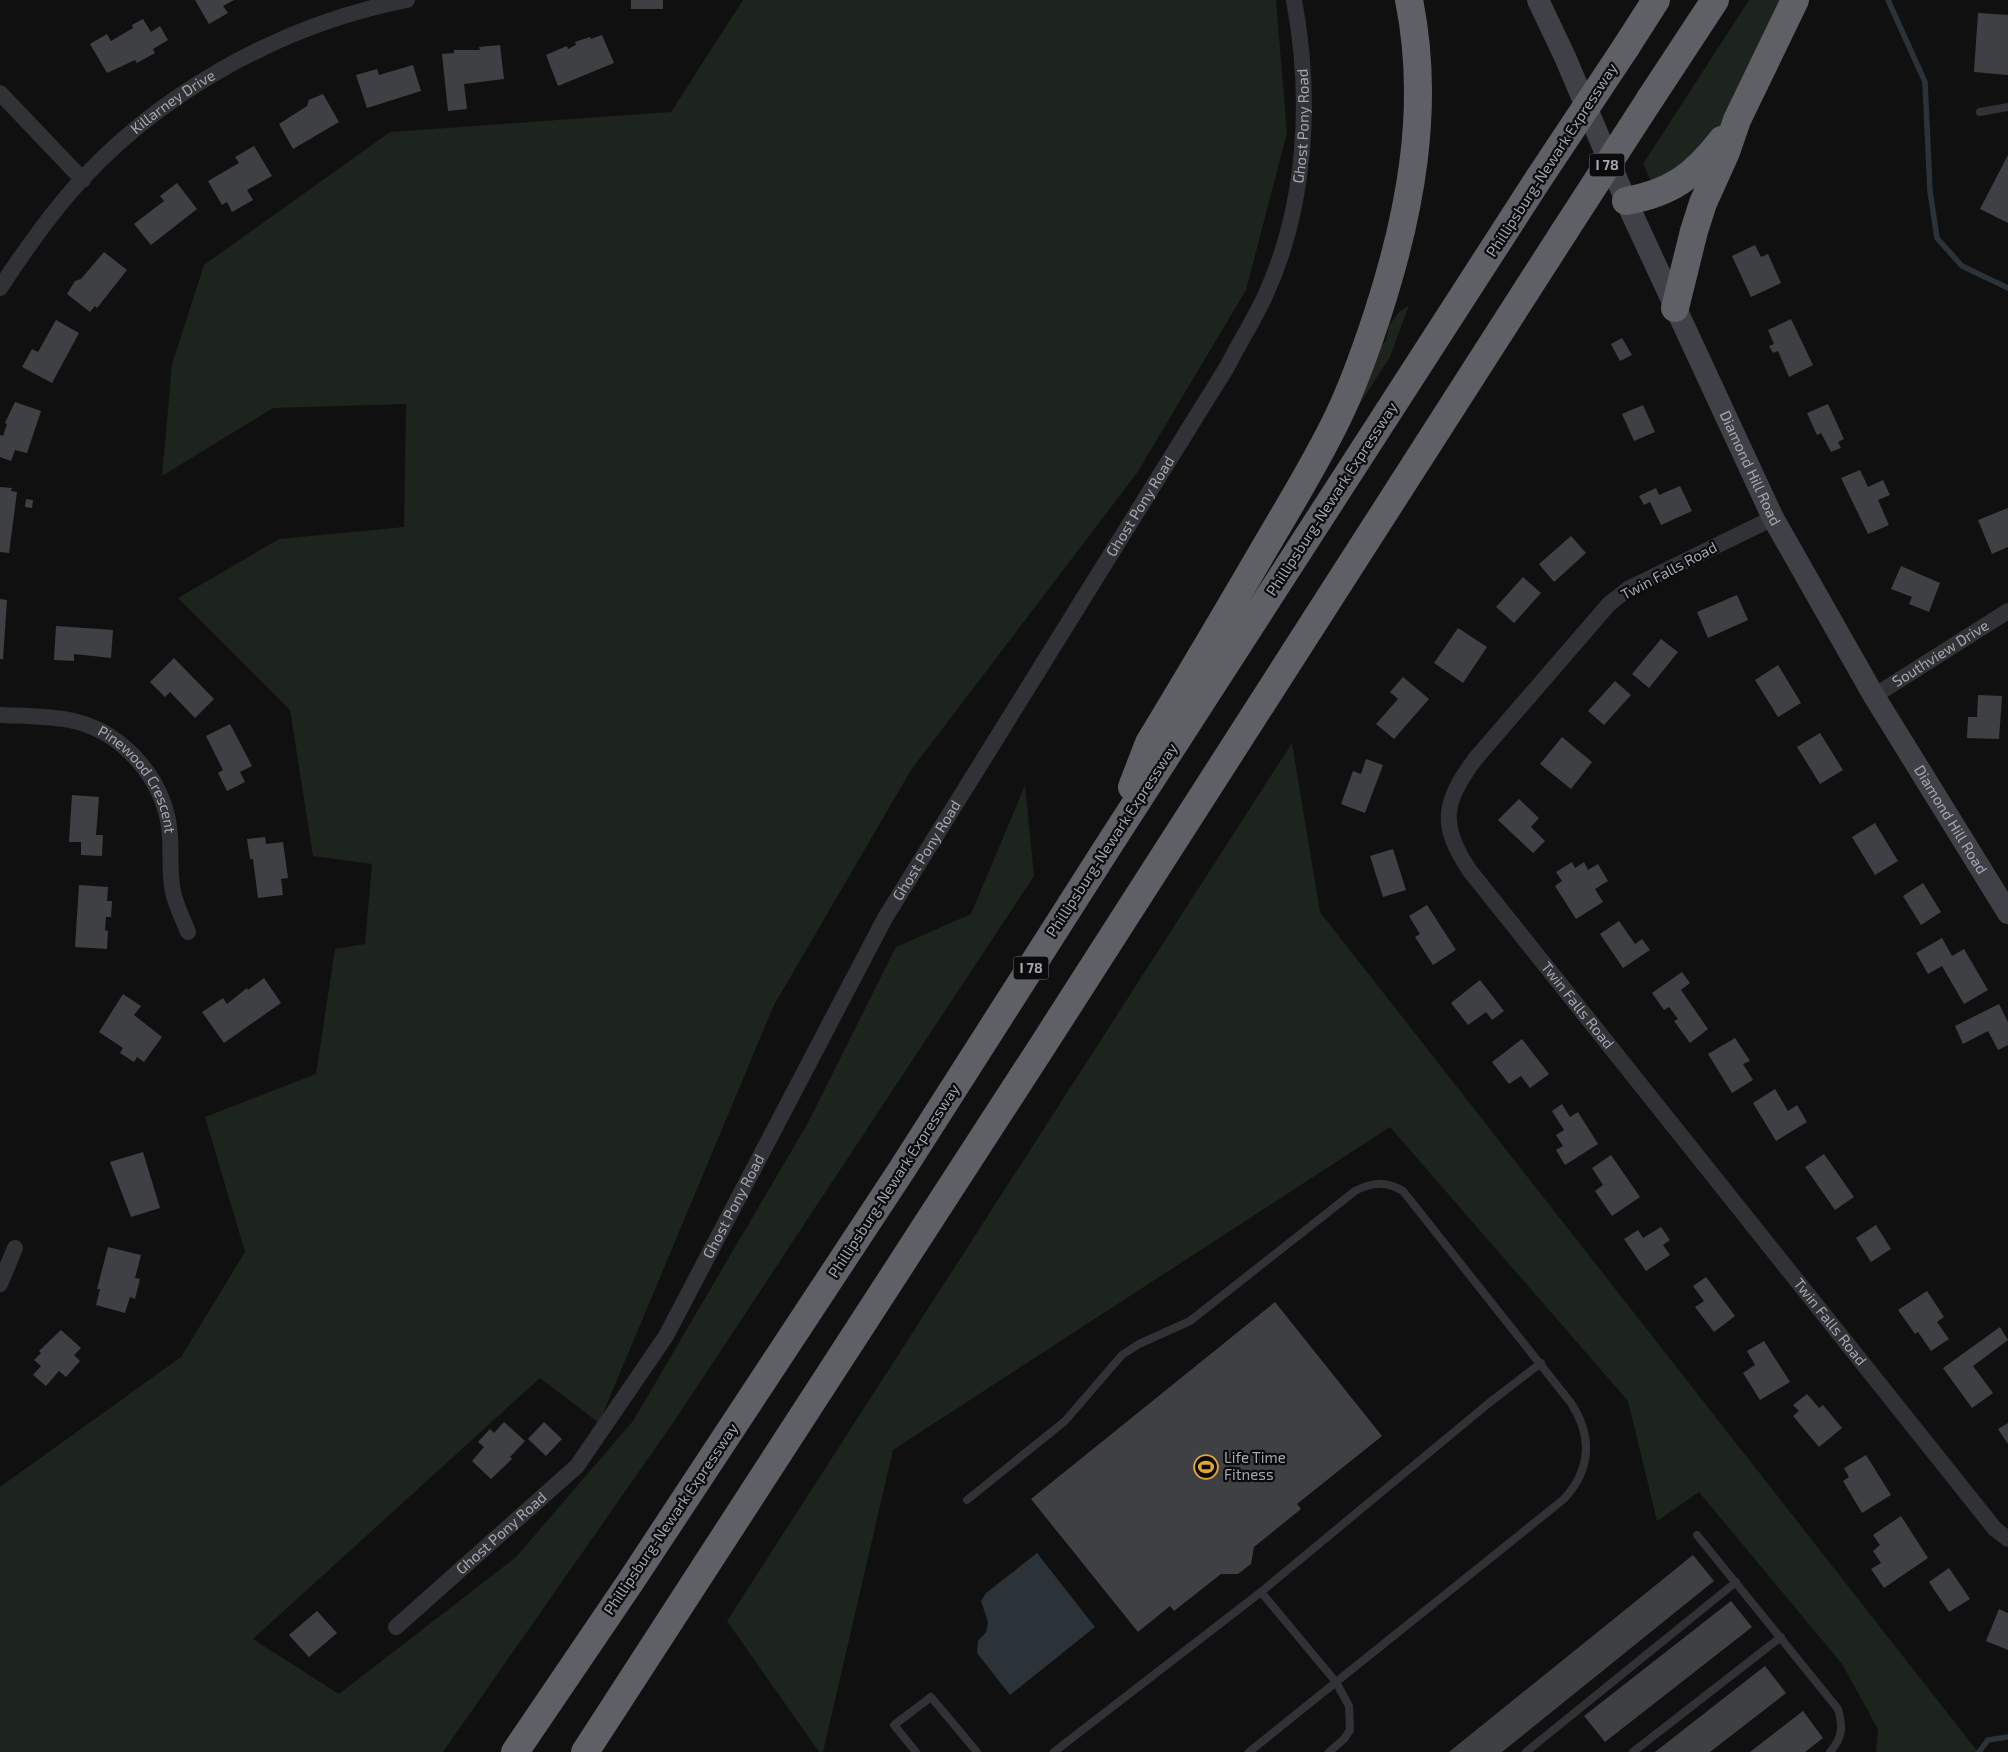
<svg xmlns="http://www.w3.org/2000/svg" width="2008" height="1752" viewBox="0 0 2008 1752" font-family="'Exo 2',sans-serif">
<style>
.green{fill:#1d231d}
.water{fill:#2b3238}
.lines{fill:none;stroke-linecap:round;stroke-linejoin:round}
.stream{stroke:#2b3238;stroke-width:5.5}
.building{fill:#3f4044}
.service{stroke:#313236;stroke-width:8}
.minor{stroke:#313236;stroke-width:16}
.secondary{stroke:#3f4146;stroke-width:22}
.motorway{stroke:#5e6066;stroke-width:28}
.motorway-bridge{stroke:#5e6066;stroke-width:28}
.labels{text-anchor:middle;stroke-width:4.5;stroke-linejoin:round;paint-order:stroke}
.shield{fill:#0b0b0c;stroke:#757880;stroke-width:1}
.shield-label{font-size:14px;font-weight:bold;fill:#a2a7b1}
.street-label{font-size:15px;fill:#a2a7b1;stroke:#0b0b0c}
.poi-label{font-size:15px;fill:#a2a7b1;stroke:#0b0b0c;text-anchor:start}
</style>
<rect width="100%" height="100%" fill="#101011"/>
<!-- green -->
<g class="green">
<polygon points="743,0 1276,0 1287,133 1246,290 1137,473 911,770 774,1005 599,1423 540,1378 253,1639 339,1694 516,1557 633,1421 809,1121 896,947 971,914 1025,785 1034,876 675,1420 443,1752 0,1752 0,1487 181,1357 245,1252 205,1117 316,1074 335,949 365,944 372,864 313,856 290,710 178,598 279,539 404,527 406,404 273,408 162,476 172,364 204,265 390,132 671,112"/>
<path d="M1749,0h31c-26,48 -48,131 -90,164 -10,8 -26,13 -38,19l-9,-19z"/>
<polygon points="1409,305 1390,357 1347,424 1375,350 1386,341 1389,326 1399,312"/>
<polygon points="1292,743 1320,912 1978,1752 1876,1752 1878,1729 1842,1664 1699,1492 1657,1521 1628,1401 1390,1127 893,1450 823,1752 819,1752 727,1621"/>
</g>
<!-- water -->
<polygon class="water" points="1037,1553 1095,1627 1010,1695 977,1653 978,1641 986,1632 988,1622 981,1601 986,1593"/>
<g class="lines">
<!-- stream -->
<g class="stream">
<polyline points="1888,0 1925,82 1930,191 1937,238 1962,266 2008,288"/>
<polyline points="1979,1752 1988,1740 2008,1737"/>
</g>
</g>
<!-- building -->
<g class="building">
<polygon points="195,0 234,0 223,6 228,13 209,24"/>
<rect x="631" y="0" width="32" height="9"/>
<polygon points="1978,13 2008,15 2008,75 1974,72"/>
<polygon points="143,19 151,32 160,26 168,40 153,49 155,53 137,63 135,60 107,73 90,44 107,34 111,41 133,28 132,25"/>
<polygon points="602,35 614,63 558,86 546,55 567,46 568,49 576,45 575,42 590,37 591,39"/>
<polygon points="500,45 504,79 464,84 467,109 448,111 442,54 454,53 454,50 480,50 479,47"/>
<polygon points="413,65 421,91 367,108 356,75 377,69 379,75"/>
<polygon points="323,94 339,122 293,149 279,124 307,106 309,100"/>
<polygon points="254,146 272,176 247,190 253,200 232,212 227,202 222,205 208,181 239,163 235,157"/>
<polygon points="2008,155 2008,223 1980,209"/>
<polygon points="177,183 197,209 151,245 134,224 164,201 160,196"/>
<polygon points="1755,245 1761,257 1768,254 1781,283 1751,297 1732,256"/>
<polygon points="104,252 127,270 97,308 95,306 90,312 67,294 75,281 81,279"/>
<polygon points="1791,319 1813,365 1789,377 1778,351 1773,353 1769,346 1774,344 1768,330"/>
<polygon points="56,320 79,333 52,383 22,367 32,349 38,352"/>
<polygon points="1622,338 1632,355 1620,361 1611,344"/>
<polygon points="15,402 41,411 27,453 15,450 11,461 0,457 0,435 3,436 7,424 5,423"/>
<polygon points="1828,404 1844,439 1838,442 1841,448 1831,452 1821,433 1817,435 1807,413"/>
<polygon points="1643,405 1655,432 1634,441 1622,414"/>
<polygon points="1860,470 1868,487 1883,480 1890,495 1878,500 1889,525 1868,534 1841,478"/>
<polygon points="1680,486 1692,511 1661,525 1650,502 1644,505 1639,496 1656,488 1659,495"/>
<polygon points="0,487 12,488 11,491 17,492 9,553 0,552"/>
<polygon points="26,499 33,500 32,508 25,507"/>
<polygon points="2008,508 2008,547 1992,554 1978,520"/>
<polygon points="1571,536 1586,553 1554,582 1539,564"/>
<polygon points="1901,566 1940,583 1929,612 1909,604 1912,597 1891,589"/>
<polygon points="1523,577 1541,593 1514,623 1496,607"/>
<polygon points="1737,595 1748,620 1708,638 1697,612"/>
<polygon points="0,599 7,600 3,659 0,659"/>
<polygon points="56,626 113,630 111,658 74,654 74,661 54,660"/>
<polygon points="1458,628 1487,647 1463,683 1434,663"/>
<polygon points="1661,639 1678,652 1649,688 1632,674"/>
<polygon points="174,658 214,699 195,718 170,692 165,697 150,682"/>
<polygon points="1778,665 1801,703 1778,717 1755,680"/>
<polygon points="1403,677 1429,699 1394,739 1376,724 1398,699 1390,692"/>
<polygon points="1615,681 1631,695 1604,725 1588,711"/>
<polygon points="1978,695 2002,696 1999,739 1967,738 1968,717 1977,717"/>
<polygon points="230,724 252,766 240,772 245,782 227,791 218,773 223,770 206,736"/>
<polygon points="1820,733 1843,770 1820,784 1797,747"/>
<polygon points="1562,737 1592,762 1571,789 1540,764"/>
<polygon points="1366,759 1383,765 1365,813 1341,804 1353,771 1361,774"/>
<polygon points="72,795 99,797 96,835 103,835 102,856 81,855 81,842 69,842"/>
<polygon points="1519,799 1539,818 1531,827 1545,841 1533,853 1498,820"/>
<polygon points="1875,823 1898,861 1875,875 1852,837"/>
<polygon points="265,837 266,844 283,842 288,878 281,879 283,895 258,898 253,859 250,859 247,839"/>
<polygon points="1393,849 1406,890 1383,897 1370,856"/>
<polygon points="1572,862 1575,868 1584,862 1588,870 1598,864 1608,881 1595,889 1603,902 1576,919 1555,886 1562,881 1556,872"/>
<polygon points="1923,883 1941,912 1921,925 1903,896"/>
<polygon points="79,885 108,887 107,901 112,901 111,917 106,917 105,930 108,931 107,949 75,947"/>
<polygon points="1427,905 1456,950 1433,965 1415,937 1420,934 1409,916"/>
<polygon points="1619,921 1635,944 1642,939 1650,950 1623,968 1600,934"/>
<polygon points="1942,938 1952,956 1964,949 1988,990 1964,1004 1942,966 1928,974 1916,953"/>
<polygon points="1682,972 1690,983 1681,990 1708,1029 1690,1043 1674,1021 1678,1019 1669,1007 1664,1010 1652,993"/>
<polygon points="264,978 281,1003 224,1043 202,1012 223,998 227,1004 247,988 248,990"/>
<polygon points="1480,980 1504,1011 1492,1020 1486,1012 1468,1025 1451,1003"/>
<polygon points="123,994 141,1006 134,1015 162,1037 144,1062 137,1057 134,1062 120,1053 123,1048 99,1032"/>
<polygon points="1999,1004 2008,1022 2008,1045 1998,1050 1988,1031 1963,1044 1955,1026"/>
<polygon points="1735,1038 1750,1061 1743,1064 1753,1080 1732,1093 1708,1054"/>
<polygon points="1522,1039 1549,1074 1530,1088 1521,1076 1509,1084 1492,1062"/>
<polygon points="1775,1089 1788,1111 1797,1105 1807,1122 1776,1141 1753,1103"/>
<polygon points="1562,1104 1570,1117 1578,1112 1598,1144 1565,1165 1556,1150 1563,1146 1556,1135 1564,1130 1552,1111"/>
<polygon points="143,1152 160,1208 131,1217 110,1162"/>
<polygon points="1824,1154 1854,1197 1835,1210 1805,1167"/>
<polygon points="1611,1155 1640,1197 1612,1216 1595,1191 1603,1185 1592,1168"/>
<polygon points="1876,1225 1891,1249 1871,1262 1856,1238"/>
<polygon points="1661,1227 1670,1240 1663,1245 1670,1255 1646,1271 1624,1239 1638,1230 1643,1238"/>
<polygon points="108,1247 141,1255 135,1278 140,1279 135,1299 130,1297 125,1313 96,1305 100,1289 97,1289"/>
<polygon points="1706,1277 1735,1316 1714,1332 1695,1307 1704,1301 1693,1286"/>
<polygon points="1927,1291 1944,1317 1937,1322 1949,1339 1931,1351 1918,1332 1915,1334 1898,1310"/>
<polygon points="1275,1302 1382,1436 1297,1504 1301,1509 1254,1547 1251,1564 1238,1574 1221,1574 1174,1611 1170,1606 1138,1632 1031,1499"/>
<polygon points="2000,1327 2008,1340 1973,1366 1993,1393 1972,1408 1943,1368"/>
<polygon points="61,1330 81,1348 74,1355 80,1361 66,1377 59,1371 46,1386 33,1375 41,1366 34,1360 41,1353 39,1351"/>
<polygon points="1764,1341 1790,1382 1760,1400 1743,1373 1755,1365 1747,1351"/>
<polygon points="1807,1394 1819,1408 1823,1405 1842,1428 1819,1447 1793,1416 1799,1411 1793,1405"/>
<polygon points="504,1422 525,1441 510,1457 512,1459 491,1479 472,1461 484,1447 478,1442 490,1429 494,1433"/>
<polygon points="544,1422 562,1439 546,1456 528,1439"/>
<polygon points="2008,1423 2008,1444 1998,1429"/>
<polygon points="1866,1455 1891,1495 1862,1513 1843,1481 1849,1477 1844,1468"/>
<polygon points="1901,1516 1928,1558 1884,1588 1871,1569 1881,1563 1873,1551 1880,1545 1873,1535"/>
<polygon points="1693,1555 1714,1581 1502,1752 1449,1752"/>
<polygon points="1949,1568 1970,1599 1949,1612 1929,1582"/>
<polygon points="1731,1601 1752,1627 1605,1742 1584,1716"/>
<polygon points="1999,1609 2008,1613 2008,1650 1986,1641"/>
<polygon points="317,1611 337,1633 309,1657 289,1635"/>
<polygon points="1765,1666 1786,1693 1710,1752 1655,1752"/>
<polygon points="1803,1711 1823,1738 1805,1752 1750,1752"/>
</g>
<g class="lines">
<!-- service -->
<g class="service">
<polyline points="1980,112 2008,107"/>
<path d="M967,1500l98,-79 57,-66 17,-11 51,-23 165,-130c17,-9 31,-10 48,0l168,212c22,34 20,66 -7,96l-315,253"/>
<path d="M1697,1535l141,174c5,18 5,28 -8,43"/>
<polyline points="1261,1592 1336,1682 1349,1706 1350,1730 1344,1739 1329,1752"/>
<polyline points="916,1752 894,1725 931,1697 977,1752"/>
<polyline points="1054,1752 1261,1592 1489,1403 1541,1363"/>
<polyline points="1526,1752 1736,1582"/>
<polyline points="1633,1752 1781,1637"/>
</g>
<!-- minor -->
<g class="minor">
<polyline points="0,93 83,180"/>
<path id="s1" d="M0,288c21,-32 42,-62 67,-92 85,-100 212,-171 340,-196"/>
<path id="s2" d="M1773,518l-145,71 -19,15 -133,154c-32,43 -38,66 -6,113l525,658 13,10"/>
<path id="s3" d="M1874,696l134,-85"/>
<path id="s4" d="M0,715c22,1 47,1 69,5 49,9 89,52 99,100 5,24 0,49 5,72 3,14 10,27 15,40"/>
<polyline points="0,1284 15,1248"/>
<path id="s5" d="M396,1627l181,-161 89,-130 219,-418 342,-551c12,-24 27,-47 38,-71 42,-91 47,-199 29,-296"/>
</g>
<!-- secondary -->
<path class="secondary" id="s6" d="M1538,0l27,57 61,144 147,317 101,178 134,217"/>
<!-- motorway -->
<g class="motorway">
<polyline points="1626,47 1656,0"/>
<polyline points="1650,99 1715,0"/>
<path d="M1626,201c45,-8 68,-25 96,-61"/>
<polyline points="1675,308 1694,231 1703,203 1726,152 1737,120 1795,0"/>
<path d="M1132,787l17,-44c40,-66 79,-132 118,-199 24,-41 50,-83 71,-127 15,-31 27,-65 38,-98 34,-103 55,-211 33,-319"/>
<polyline points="515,1752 631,1581 901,1171 1107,848 1539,178"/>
<polyline points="585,1752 1043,1045 1564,232"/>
</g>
<!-- motorway-bridge -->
<g class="motorway-bridge">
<polyline points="1539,178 1626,47"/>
<polyline points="1564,232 1650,99"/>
</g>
</g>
<!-- icons -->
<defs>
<g id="stadium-ring" transform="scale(1.25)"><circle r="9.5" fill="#0b0b0c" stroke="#e1a638" stroke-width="1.5"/><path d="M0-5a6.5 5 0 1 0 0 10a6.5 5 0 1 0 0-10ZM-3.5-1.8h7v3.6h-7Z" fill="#e1a638"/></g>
</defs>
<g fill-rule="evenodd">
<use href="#stadium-ring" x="1206" y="1467"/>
</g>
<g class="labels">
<!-- shield labels -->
<g class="shield">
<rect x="1589.5" y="153.5" width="35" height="23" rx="4"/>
<rect x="1013.5" y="956.5" width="35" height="23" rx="4"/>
</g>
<g class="shield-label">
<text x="1607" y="170">I 78</text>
<text x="1031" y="973">I 78</text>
</g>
<!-- street labels -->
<g class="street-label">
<text dy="5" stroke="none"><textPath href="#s1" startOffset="256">Killarney Drive</textPath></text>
<text dy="5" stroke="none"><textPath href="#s5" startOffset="1776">Ghost Pony Road</textPath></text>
<text transform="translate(1552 160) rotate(-57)" y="5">Phillipsburg-Newark Expressway</text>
<text dy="5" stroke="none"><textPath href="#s6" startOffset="514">Diamond Hill Road</textPath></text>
<text transform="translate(1332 499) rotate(-57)" y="5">Phillipsburg-Newark Expressway</text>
<text dy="5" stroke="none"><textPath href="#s5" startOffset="1356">Ghost Pony Road</textPath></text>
<text transform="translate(1669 571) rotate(-28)" y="5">Twin Falls Road</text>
<text dy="5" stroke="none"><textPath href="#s3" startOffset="79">Southview Drive</textPath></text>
<text dy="5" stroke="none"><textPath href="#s4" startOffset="166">Pinewood Crescent</textPath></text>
<text dy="5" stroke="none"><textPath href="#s6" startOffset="919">Diamond Hill Road</textPath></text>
<text transform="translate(1112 840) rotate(-57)" y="5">Phillipsburg-Newark Expressway</text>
<text dy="5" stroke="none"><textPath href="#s5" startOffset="951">Ghost Pony Road</textPath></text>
<text dy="5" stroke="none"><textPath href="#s2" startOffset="686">Twin Falls Road</textPath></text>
<text transform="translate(894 1181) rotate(-57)" y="5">Phillipsburg-Newark Expressway</text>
<text dy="5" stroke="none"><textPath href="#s5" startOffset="546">Ghost Pony Road</textPath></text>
<text dy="5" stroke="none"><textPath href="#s2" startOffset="1091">Twin Falls Road</textPath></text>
<text transform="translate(671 1519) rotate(-56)" y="5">Phillipsburg-Newark Expressway</text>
<text dy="5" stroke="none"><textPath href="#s5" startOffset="141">Ghost Pony Road</textPath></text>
</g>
<!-- poi labels -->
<g class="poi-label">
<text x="1224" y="1463">Life Time<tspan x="1224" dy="17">Fitness</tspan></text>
</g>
</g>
</svg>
